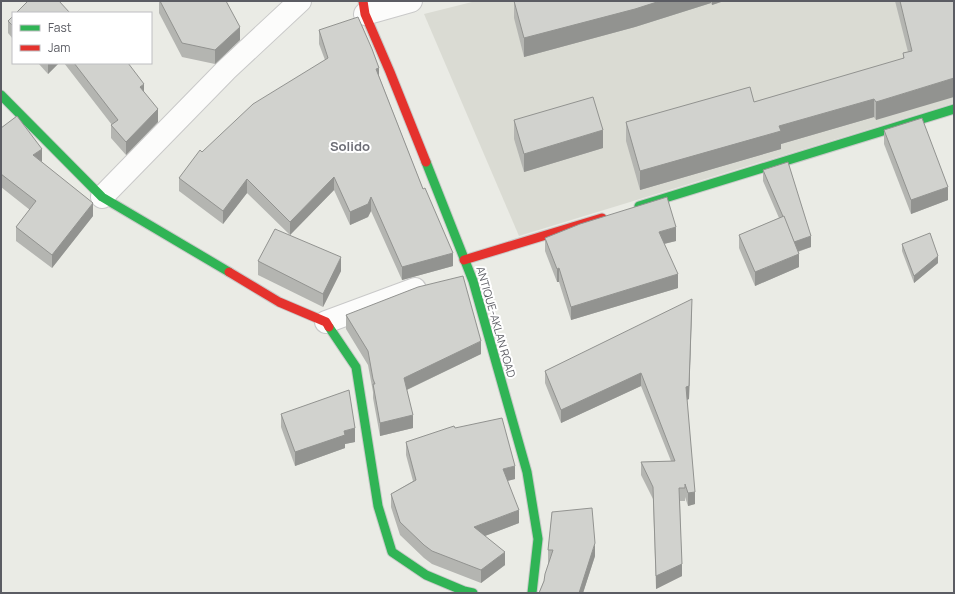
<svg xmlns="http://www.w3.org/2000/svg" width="955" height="594" viewBox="0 0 955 594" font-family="Manrope,sans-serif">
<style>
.education{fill:#dadbd3}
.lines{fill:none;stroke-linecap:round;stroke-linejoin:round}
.street-casing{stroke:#c9c9c9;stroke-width:24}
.fast-casing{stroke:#c8c9c8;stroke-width:11}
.jam-casing{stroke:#c8c9c8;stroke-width:11}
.street{stroke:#fcfcfb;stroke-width:22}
.fast{stroke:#30b455;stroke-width:9}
.jam{stroke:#e5322d;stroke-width:9}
.wall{fill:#b4b5b1}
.shaded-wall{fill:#929390}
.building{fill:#d1d2ce;stroke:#929390}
.labels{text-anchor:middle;stroke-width:4;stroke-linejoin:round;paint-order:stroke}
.street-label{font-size:11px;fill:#5b5c63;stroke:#fff}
.quarter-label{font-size:13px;font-weight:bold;fill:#6c6d75;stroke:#fff}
</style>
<rect width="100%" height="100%" fill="#eaebe5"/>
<!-- education -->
<polygon class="education" points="476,1 954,1 954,103 519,236 424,14"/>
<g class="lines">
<!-- street casing -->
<g class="street-casing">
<g id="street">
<polyline points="365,14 411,1"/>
<polyline points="102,197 226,70 300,1"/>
<polyline points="326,322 415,289"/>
</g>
</g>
<!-- fast casing -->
<g class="fast-casing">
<g id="fast">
<polyline points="1,95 102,197 229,272"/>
<polyline points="426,162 473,281 527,472 538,539 532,593"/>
<polyline points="639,206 954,109"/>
<polyline points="329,327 356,367 378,506 392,552 426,575 464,591 473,593"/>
</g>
</g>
<!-- jam casing -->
<g class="jam-casing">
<g id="jam">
<polyline points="363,1 365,14 390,72 426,162"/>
<polyline points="464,260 602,218"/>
<polyline points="229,272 279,302 326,322 329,327"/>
</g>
</g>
<!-- street -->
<use href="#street" class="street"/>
<!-- fast -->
<use href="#fast" class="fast"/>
<!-- jam -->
<use href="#jam" class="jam"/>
</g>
<!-- wall -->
<g class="wall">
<polygon points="159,1 226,1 240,40 215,64 182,57 159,13"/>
<polygon points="514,1 724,1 712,5 711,3 635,27 524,57 514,18"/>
<polygon points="895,1 954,1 876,120 874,117 781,144 781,149 640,190 626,141 626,122 754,102 903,59 903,53 908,52"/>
<polygon points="13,16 13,39 8,33 8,21"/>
<polygon points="319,30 379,76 453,266 402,280 371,211 368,217 350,225 334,190 290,235 247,193 223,224 179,191 179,178 202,152 325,60 319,44"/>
<polygon points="38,63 59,63 48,74"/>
<polygon points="64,63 128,63 144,93 158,122 126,155 111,138 111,125 112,125"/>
<polygon points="514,120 603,148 524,172 514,139"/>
<polygon points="1,128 42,162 93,216 52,268 16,241 16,227 30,210 1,187"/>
<polygon points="884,130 948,200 911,214 884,144"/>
<polygon points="763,170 811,247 798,252 799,267 755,286 739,248 739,235 779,218 763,181"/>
<polygon points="545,238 676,241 664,244 678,288 571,320 559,282 557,282 545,251"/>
<polygon points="902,244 938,263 914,283 902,251"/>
<polygon points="258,261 341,271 323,307 258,275"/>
<polygon points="692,311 689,399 687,400 695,504 688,506 685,497 685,501 680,501 682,576 656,589 653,499 641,475 641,462 671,461 641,386 561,423 545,383 545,371"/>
<polygon points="346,315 481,354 407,390 413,428 380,436 373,398 373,392 368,365 346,329"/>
<polygon points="281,414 355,442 345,444 345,448 295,466 281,427"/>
<polygon points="455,428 515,479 507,481 519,523 485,536 505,565 481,583 432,564 424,558 400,535 391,507 391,494 413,481 406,455 406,442"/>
<polygon points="552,512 595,556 583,593 539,593 544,581 549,563 548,564 548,550"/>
</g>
<!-- shaded-wall -->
<g class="shaded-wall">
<polygon points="660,1 711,1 711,3 635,27 524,57 524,38"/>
<polygon points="712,1 724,1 712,5"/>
<polygon points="240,27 240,40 215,64 215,50"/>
<polygon points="48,63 59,63 48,74"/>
<polygon points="379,68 379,82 376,69"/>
<polygon points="954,78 954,97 876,120 876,102"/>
<polygon points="144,84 144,96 140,87"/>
<polygon points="874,99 874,117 781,144 781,149 640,190 640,171 779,126"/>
<polygon points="158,109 158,122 126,155 126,142"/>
<polygon points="603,130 603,148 524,172 524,154"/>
<polygon points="42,149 42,162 33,155"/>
<polygon points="334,177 334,190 290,235 290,222"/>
<polygon points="247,179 247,193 223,224 223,211"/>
<polygon points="948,187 948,200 911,214 911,200"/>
<polygon points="371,197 371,211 368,217 350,225 350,212"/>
<polygon points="93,203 93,216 52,268 52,255"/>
<polygon points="676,227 676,241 659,245 659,232"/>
<polygon points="811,236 811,247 793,253 793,242"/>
<polygon points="453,253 453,266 402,280 402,267"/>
<polygon points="799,254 799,267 755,286 755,272"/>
<polygon points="938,256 938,263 914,283 914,276"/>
<polygon points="341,257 341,271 323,307 323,294"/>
<polygon points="559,268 559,282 557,282 557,269"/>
<polygon points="678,274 678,288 571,320 571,307"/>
<polygon points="692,299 689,399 686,400 686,387"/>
<polygon points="481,341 481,354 404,391 404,378"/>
<polygon points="641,373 641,386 561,423 561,410"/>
<polygon points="413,415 413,428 380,436 380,423"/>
<polygon points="355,428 355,442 345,444 345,448 295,466 295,452 344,431"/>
<polygon points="515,466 515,479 503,482 503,469"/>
<polygon points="695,492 695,504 688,506 688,493"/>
<polygon points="519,510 519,523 474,540 474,527"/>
<polygon points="595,543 595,556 583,593 579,593"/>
<polygon points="505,552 505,565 481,583 481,570"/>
<polygon points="682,564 682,576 656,589 656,576"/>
</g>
<!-- building -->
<g class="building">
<polygon points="28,1 59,1 70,13 16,13"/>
<polygon points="160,1 226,1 240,27 215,50 182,43"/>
<polygon points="514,1 660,1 635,9 524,38"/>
<polygon points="900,1 954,1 954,78 876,102 874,99 779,126 781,131 640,171 626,122 750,87 754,102 904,58 903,53 912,51"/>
<polygon points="13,16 13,26 8,21"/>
<polygon points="358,17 372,49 379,68 376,69 423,189 425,188 453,253 402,267 371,197 368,204 350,212 334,177 290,222 247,179 223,211 179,178 200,150 202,152 253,104 328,58 319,30"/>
<polygon points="74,63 128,63 144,84 140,87 158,109 126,142 111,125 118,120"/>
<polygon points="593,97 603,130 524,154 514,120"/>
<polygon points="17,116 42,149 33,155 93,203 52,255 16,227 36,201 1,174 1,128"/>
<polygon points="922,118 948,187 911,200 884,130"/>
<polygon points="788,162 811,236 794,242 763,170"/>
<polygon points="667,197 676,227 659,232 678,274 571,307 559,268 557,269 545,238 580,224"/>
<polygon points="784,216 799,254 755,272 739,235"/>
<polygon points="275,229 341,257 323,294 258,261"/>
<polygon points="930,233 938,256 914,276 902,244"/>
<polygon points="463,276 481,341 404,378 413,415 380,423 373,384 375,384 373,379 368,351 346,315 418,287"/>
<polygon points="692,299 689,386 686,387 695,492 688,493 685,484 685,488 679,488 682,564 656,576 653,487 641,462 675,461 641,373 561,410 545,371"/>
<polygon points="349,390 355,428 344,431 345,435 295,452 281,414"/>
<polygon points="502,418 515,466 503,469 519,510 474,527 505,552 481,570 432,551 424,545 400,522 391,494 416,480 406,442 454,426 455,428"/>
<polygon points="592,508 595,543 579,593 539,593 544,581 545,574 553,550 548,550 552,512"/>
</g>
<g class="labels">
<!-- street labels -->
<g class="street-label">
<text transform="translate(496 322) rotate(74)" y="4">ANTIQUE-AKLAN ROAD</text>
</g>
<!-- quarter labels -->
<g class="quarter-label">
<text x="350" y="151">Solido</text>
</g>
</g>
<!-- border -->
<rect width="955" height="594" fill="none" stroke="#5b5c63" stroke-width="4"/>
<!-- legend -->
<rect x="12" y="12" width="140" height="52" fill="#ffffff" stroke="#bdbec1"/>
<rect x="20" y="25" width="20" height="6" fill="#30b455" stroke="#bdbec1"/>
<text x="48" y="32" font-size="12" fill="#5b5c63">Fast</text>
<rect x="20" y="45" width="20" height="6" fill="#e5322d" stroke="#bdbec1"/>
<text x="48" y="52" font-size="12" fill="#5b5c63">Jam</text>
</svg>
